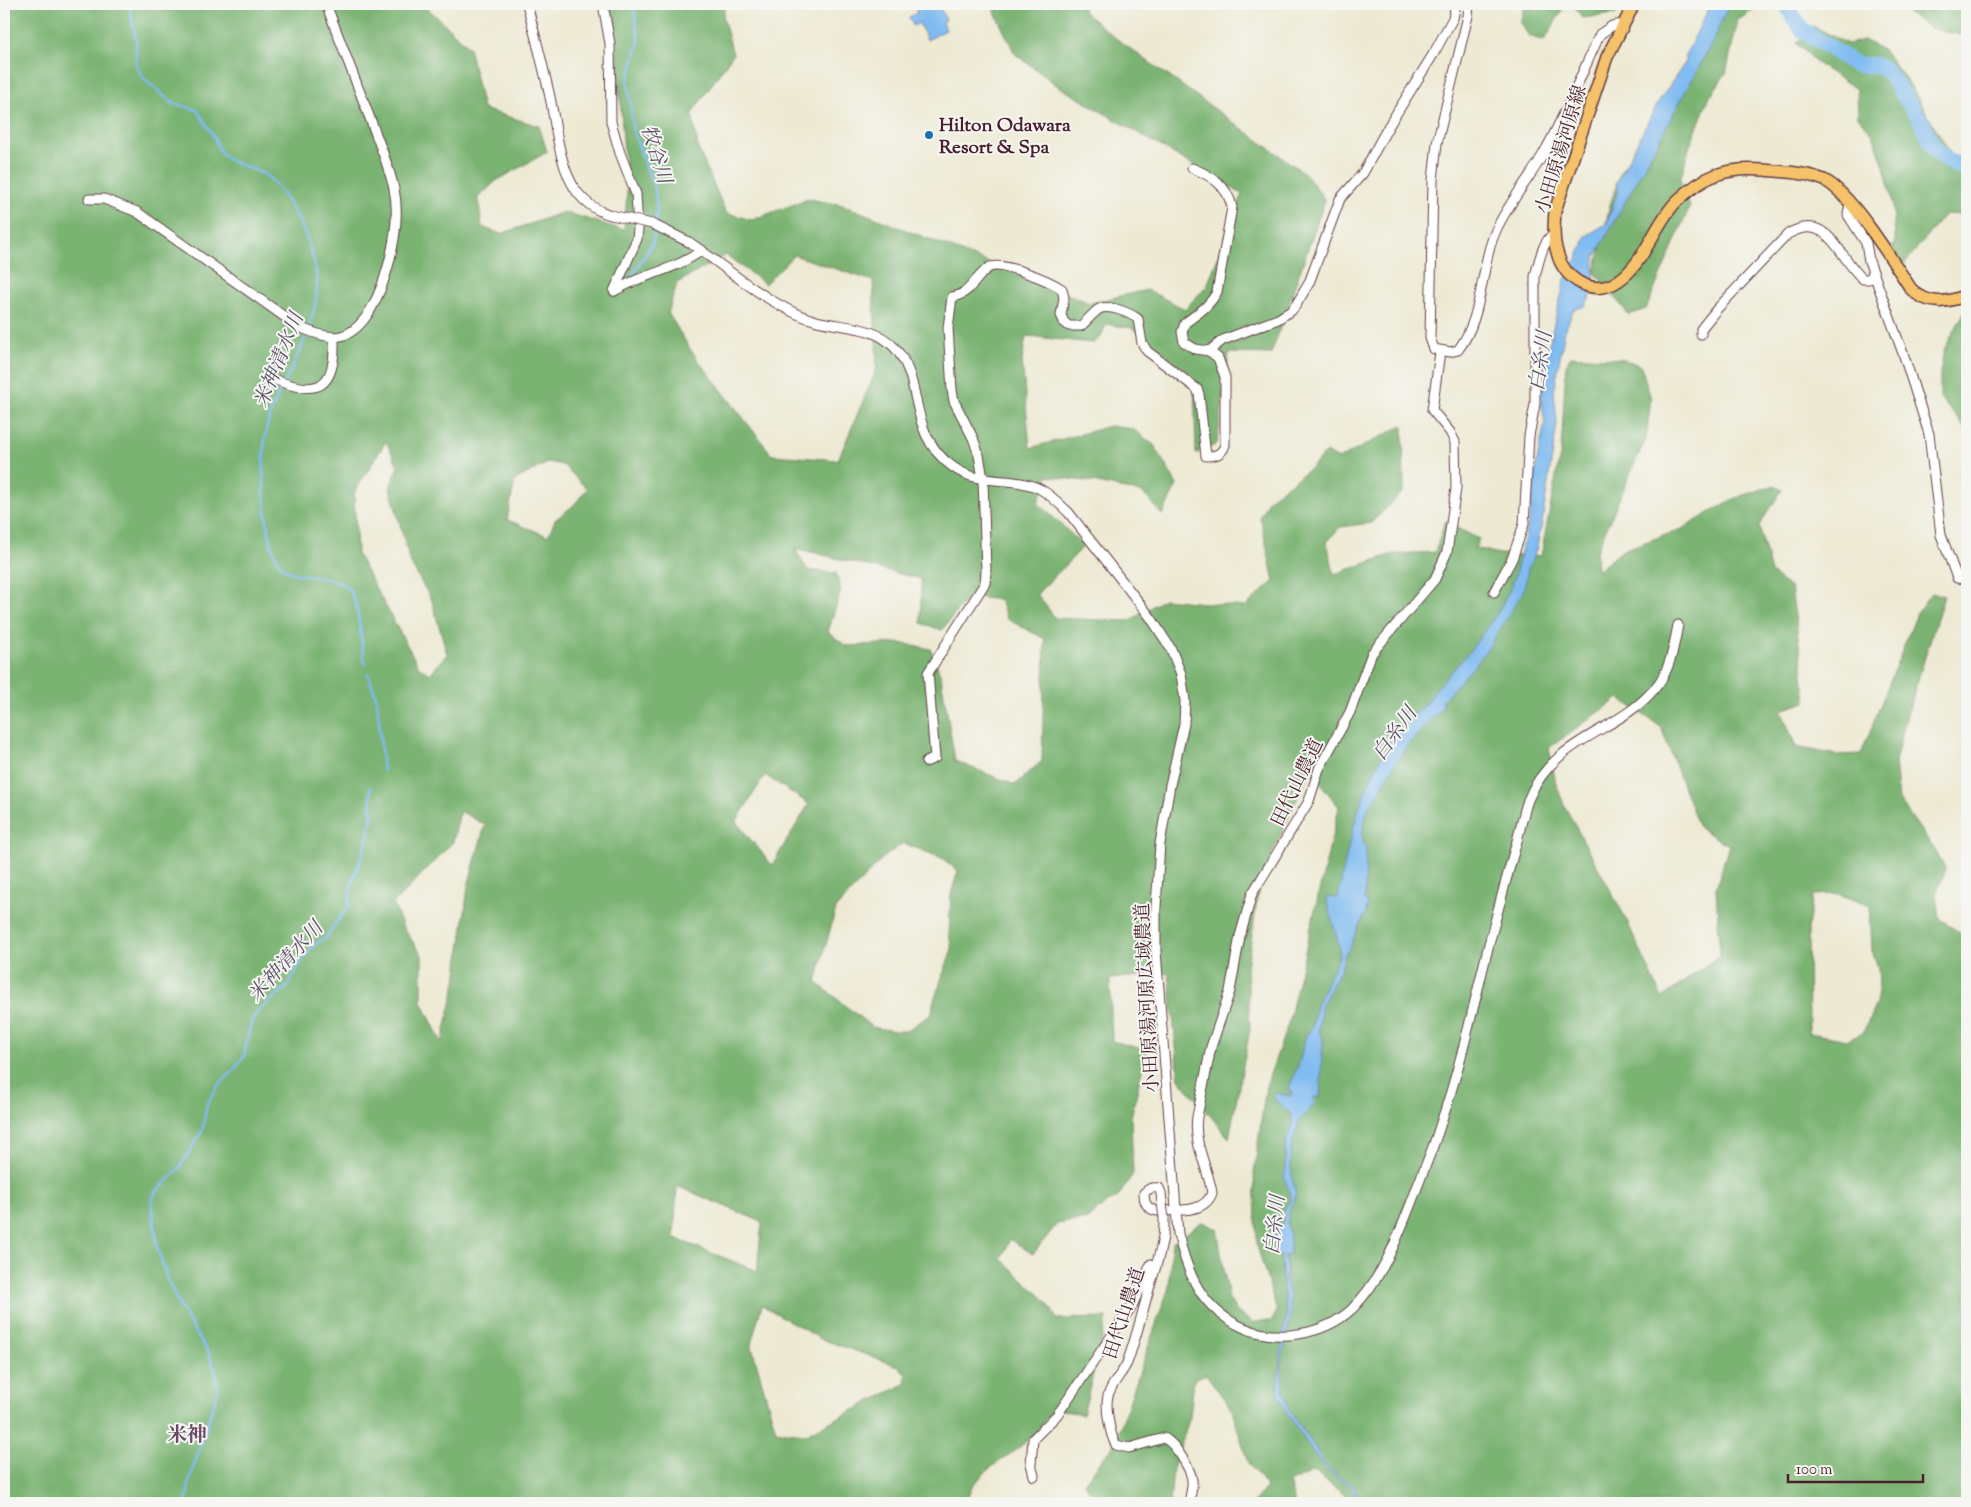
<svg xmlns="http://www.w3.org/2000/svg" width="1971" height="1507" viewBox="0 0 1971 1507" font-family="'Sorts Mill Goudy','Noto Serif JP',serif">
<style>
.forest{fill:#7ab372;stroke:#62694e;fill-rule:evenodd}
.water{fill:#80bbf1;stroke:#656d8e}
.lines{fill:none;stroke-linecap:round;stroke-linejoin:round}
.stream{stroke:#80bbf1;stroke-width:2.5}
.river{stroke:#80bbf1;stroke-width:16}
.minor-casing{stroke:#623d44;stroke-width:11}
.major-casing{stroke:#623d44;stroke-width:14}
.minor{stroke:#fff;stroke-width:9}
.major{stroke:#f5c16b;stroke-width:11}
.minor-bridge-casing{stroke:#623d44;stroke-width:11;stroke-linecap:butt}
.minor-bridge{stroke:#fff;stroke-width:9}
.poi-dot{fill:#1f6fb2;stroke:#f6f6f2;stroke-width:2}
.labels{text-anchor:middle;stroke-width:4;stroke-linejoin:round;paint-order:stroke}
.poi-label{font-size:19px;font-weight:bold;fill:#4a1f2b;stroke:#f6f6f2;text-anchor:start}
.street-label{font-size:19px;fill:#4a1f2b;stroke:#f6f6f2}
.water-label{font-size:20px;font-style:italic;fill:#5a4e66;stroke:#f6f6f2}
.neighbourhood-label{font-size:20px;font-weight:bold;fill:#6d4969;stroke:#f6f6f2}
</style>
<rect width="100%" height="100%" fill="#f6f6f2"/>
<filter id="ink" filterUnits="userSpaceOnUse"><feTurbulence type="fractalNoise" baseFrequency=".02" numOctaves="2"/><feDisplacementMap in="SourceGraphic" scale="10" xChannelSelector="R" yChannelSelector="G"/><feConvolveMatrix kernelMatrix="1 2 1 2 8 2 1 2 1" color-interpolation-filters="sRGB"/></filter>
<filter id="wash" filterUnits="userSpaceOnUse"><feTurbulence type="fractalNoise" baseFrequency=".0096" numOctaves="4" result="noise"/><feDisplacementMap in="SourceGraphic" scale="20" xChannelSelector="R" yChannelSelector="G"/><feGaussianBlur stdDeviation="1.12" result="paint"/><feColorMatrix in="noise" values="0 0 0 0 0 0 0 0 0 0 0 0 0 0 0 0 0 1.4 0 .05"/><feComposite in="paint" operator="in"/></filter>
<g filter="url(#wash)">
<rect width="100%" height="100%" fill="#ede9d3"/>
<!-- forest -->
<g class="forest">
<path d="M4,4h419l46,43 14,62 56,17 8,26 -51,29 -18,17 4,29 19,7 63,-22 60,18 3,-36 -13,-179 -8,-11h119l-2,14 10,36 -41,59 6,35 28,65 26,7 56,-21 35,6 247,98 57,-13 38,19 22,-23 35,-92 -184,-108 -43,-32 -24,-50h92v7l31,26 193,138 18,25 -54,154 -42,-1 -12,91 -21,10 -2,-77 -62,-49 -26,-4 -5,13 -8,6 -67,-7 -4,25 8,87 80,-22 23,3 21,16 23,40 -15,30 -19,-22 -50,-11 -46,-6 -9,27 46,43 -47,48 18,24 74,3 35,-22 81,8 29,-26 -14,-65 9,-17 42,-31 15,-16 13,7 64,-34 1,66 -33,32 -31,4 -13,15 7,32 59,-20 42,-2 10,-30 34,17 -4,9 24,6 42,2 20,-106 5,-85 5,-9 52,3 18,7 10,33 -5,39 -50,114 1,19 26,-21 59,-21 51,-30 42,-14 7,5 -23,36 12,47 20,15 10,69 5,45 -25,8 15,37 41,8 24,-1 57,-143 13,-18 13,3 -37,119 -12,47 4,38 36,50 11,20 -10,23 3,25 28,20v565h-612l-42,-32 -24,12 6,20h-42l14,-16 -19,-24 -16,-53 -26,-36 -12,5 -4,38 -17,51 -3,35h-71l-15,-20 31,-40 54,-156 3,-44 30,-21 15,7 12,70 8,13 15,10 20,-1 5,-10 -20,-65 -3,-74 12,-86 23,-65 50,-214 -29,-37 -50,111 -13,85 3,63 -21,109 -50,-59 -10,-106 -59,6 2,62 35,9 -16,67 2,57 -15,23 -14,8 -17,14 -30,5 -24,30 -23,-15 -9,20 46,43 10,17 50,-1 -24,97 -29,-7c-8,10 -15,22 -24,30 -20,20 -59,35 -64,65h-962zM726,255l39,29 29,-29 79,26 4,87 -39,92 -66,-5 -80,-103 -24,-39 9,-30zM386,441l12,25 -8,22 5,18 15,56 22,39 15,53 -17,20 -11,-7 -62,-113 -3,-61zM549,462l14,3 24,24 -13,16 -19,15 -7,16 -41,-16 8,-40zM795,548l126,31v44l21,7 27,-34 31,4 7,19 38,20 -3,122 -27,24 -60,-24 -14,-84 -10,-28 -31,-6 -54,3 -18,-14 13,-42 -5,-17 -29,-3zM1619,698l42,29 38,101 30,17 -13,43 4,67 -58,43 -37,-81 -60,-110 -9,-23 -7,-36zM765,775l44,29 -37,61 -36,-43zM460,811l25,14 -17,61 -12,96 -14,61 -20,-41v-47l-18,-26 -11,-25 60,-62zM903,843l39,15 16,13 -7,23 -2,40 3,15 -19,54 -1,11 -26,17h-12l-22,-4 -56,-45 20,-74 46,-49zM1839,894l31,12 2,45 6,16 1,19 -3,18 -13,29 -15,7 -39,-7 -1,-105 5,-33zM677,1186l85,36 -5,49 -83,-33zM762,1305l57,33 79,28 8,9 -1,9 -99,50 -30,-3 -25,-87z"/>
<polygon points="1525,4 1569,4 1563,9 1544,41 1529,36 1520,23"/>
<polygon points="1573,4 1624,4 1616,14 1582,18"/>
<polygon points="1709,4 1756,4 1755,9 1738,20 1726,73 1709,98 1690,145 1680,180 1690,206 1646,309 1629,315 1595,273 1610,205 1621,171 1672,97 1692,61"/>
<polygon points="1894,4 1967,4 1967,36 1932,29"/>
<polygon points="1813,26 1848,44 1864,40 1884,51 1910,85 1952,156 1967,158 1967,226 1966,215 1945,214 1904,264 1891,252 1895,240 1893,204 1884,166 1873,134 1858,117 1857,89 1822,67 1796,43"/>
<polygon points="1967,307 1967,430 1940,398 1940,373 1944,350"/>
</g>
<!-- water -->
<g class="water">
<polygon points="926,4 938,4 946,20 942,22 946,30 927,40 919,23 913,26 909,17 917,13 915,9"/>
<path d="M1711,4h18l-17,39 -117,214 -2,34 -8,15 -12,4 -9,24 -10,58 3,31 -15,100 -6,27 -8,19 -4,21 -31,51 -17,23 -34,37 1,6 -37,40 -18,28 -10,20 -10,13 -6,26 1,8 3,7 -1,47 -2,4 5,1 -2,12 -8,14 -8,21 -4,4 -6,19 -18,34 -4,26 5,6 -3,61 -6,-1 -1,3 3,3 -2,2 -15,16 -9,32 2,25 4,17 -7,17 -2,12 3,12v18l-6,1 3,14 -2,12 4,11 2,21 -10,53 2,23 6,21 26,37 10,19 28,20 12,17h-2l-14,-17 -26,-19 -39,-58 -6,-19v-10l5,-46 4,-20 -5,-35 -1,-24 -7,-1 3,-22 5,-4 2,-17 6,-10 1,-6 -7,-17 2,-11 -1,-16 2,-12 6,-13 -2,-12 -17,-15 1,-6 16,3 1,-4 -4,-1 11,-28 7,-28 6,-7 4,-23 23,-48v-12l-12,-43 1,-5 10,1c11,-60 23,-118 61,-167 9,-12 24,-24 34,-36l-1,-2 38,-42 28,-39 14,-26 17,-65 7,-55 9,-44 -4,-22 1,-9 9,-55 14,-56 6,-15 6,-5 9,-24 20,-12 12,-33 -2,-8 43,-82 28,-41 -3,-2z"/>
</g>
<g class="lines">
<!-- stream -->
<g class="stream">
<path d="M129,4l7,36v24l7,14 29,25 25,7c6,9 12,19 18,29 2,4 3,10 6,14 11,14 34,13 47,24 11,9 26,33 32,46 7,15 14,33 16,50 5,35 -12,70 -27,101 -7,14 -16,29 -20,44 -9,32 -6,92 2,124 10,44 31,27 63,39 3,1 8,2 11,4 16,13 15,59 20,79"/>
<polyline points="633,4 639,40 628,81 633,131 655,190 657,211 655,222"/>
<polyline points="631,278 653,242 655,228"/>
<polyline points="368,674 377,700 383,771"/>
<polyline points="186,1503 189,1482 218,1390 215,1369 208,1352 180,1307 168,1281 157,1247 152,1201 155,1193 178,1170 193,1146 202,1131 207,1104 218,1086 235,1069 244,1056 251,1023 258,1011 287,987 304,957 315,944 326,938 337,921 349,907 350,888 366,845 372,818 370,787"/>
</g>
<!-- river -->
<polyline class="river" points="1787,4 1793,17 1803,30 1856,65 1876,65 1887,71 1923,124 1933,146 1945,159 1960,167 1967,168"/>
</g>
</g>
<g filter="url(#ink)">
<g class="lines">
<!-- minor casing -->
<g class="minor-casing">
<g id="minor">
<path d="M527,4c8,31 16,61 23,93 6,29 9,70 27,95 9,12 20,19 34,23"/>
<polyline points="603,4 610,44 611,122 620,153 636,194 638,229 637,239 614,291"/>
<path d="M1469,4l-1,12 -31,127 -4,37 -3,158 4,11 16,3 8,-2c27,-35 21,-84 39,-122 13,-27 34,-51 48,-77 21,-38 37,-78 55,-117l12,-8 11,-2"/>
<path d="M1192,168c20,8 35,17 40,39l-15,85c-8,15 -19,21 -32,31l-3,9 2,10 11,7 14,2 14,-11 55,-21 13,-8 5,-6 13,-22 31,-84 23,-26 25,-46 46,-74 19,-35 3,-14"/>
<path d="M89,199h15l33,13 162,115c30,13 49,17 69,-13 19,-30 34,-89 26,-125 -5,-23 -15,-46 -23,-68 -15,-39 -30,-78 -45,-117"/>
<polyline points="1850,203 1848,215 1866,243 1869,261 1904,356 1929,434 1941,535 1957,578 1967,579"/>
<path d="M689,242c37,25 85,68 128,79 27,7 56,4 77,26 32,34 11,86 59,120 27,20 59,8 87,22 11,6 20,15 29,24l82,105 20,31 10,25 4,26 -1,24 -14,61 -10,59 -4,63v44l22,283c10,41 23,74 64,93 35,16 82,8 110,-18 32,-32 47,-75 63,-116 8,-22 18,-44 25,-67 20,-58 33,-118 48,-178 9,-34 18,-69 28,-103 4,-15 7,-31 12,-45 27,-66 95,-67 131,-117 12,-17 15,-38 19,-58"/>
<path d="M614,291c8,-4 17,-9 25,-12 22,-8 45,-15 63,-29"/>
<path d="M1701,334v-5l16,-20 71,-75c41,-24 51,25 75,45h6l5,-6"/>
<path d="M273,379c45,18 63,10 61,-41"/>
<path d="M1494,592l18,-33 12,-35 5,-88 6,-32v-128c4,-13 7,-35 19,-42"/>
<path d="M926,762l9,-4 -7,-85 57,-90 1,-11 -3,-93 -4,-24 -6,-17 -19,-37 -2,-11 -4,-62 4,-31c18,-3 23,-19 36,-29 13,-8 62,13 74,21l2,9 -3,17 3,7 5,4h12c6,-5 12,-13 18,-17 10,-5 31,4 39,10l4,24 5,8 50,38 2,5 7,62c10,0 16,-2 19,-11v-68l-7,-19 -9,-7"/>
<path d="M1162,1204l-1,-11 -2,-5c-7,-1 -10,0 -15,5 0,10 3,16 13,18 18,-1 48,3 55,-18 -4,-26 -19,-49 -15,-76l14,-70 19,-56 10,-55 12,-42 57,-93 10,-32 31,-57 22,-59 63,-74 12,-27 9,-64 -1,-46 -5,-10 -18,-22 8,-58"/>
<path d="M1164,1218c1,26 -10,53 -17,78 -6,22 -12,45 -20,67 -5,11 -16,21 -19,33 -3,11 2,39 8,49l13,3 35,-10c10,4 27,31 28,42 1,7 -2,16 -3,23"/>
<polyline points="1034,1476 1031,1464 1033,1439 1057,1415 1132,1306 1151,1264"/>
</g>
</g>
<!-- major casing -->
<g class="major-casing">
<path id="major" d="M1634,4l-27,53 -52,154c-1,14 -2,28 2,41 6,27 36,46 61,29 27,-18 36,-56 58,-79 28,-27 50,-35 88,-32 21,2 41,2 60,10 26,12 70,83 87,109 17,17 36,14 56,6"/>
</g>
<!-- minor -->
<use href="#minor" class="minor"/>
<!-- major -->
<use href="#major" class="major"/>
<!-- minor-bridge casing -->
<g class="minor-bridge-casing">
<g id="minor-bridge">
<polyline points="611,215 652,224 689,242"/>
<polyline points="1162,1204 1164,1218"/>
</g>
</g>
<!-- minor-bridge -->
<use href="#minor-bridge" class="minor-bridge"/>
</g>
</g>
<!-- markers -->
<circle class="poi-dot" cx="929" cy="135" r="5"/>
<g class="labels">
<!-- poi labels -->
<g class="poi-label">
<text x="939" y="131">Hilton Odawara<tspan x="939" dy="22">Resort &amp; Spa</tspan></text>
</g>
<!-- street labels -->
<g class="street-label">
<text transform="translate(1560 149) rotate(-73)" y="7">小田原湯河原線</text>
<text transform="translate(1296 782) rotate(-64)" y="7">田代山農道</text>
<text transform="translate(1146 998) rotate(-93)" y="7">小田原湯河原広域農道</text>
<text transform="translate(1123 1313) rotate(-72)" y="7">田代山農道</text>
</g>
<!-- water labels -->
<g class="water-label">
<text transform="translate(657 154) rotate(73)" y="7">牧谷川</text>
<text transform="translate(278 360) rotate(-68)" y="7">米神清水川</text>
<text transform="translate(1540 361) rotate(-82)" y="7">白糸川</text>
<text transform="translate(1394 733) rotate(-54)" y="7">白糸川</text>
<text transform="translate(285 961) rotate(-48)" y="7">米神清水川</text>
<text transform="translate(1274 1225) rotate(-84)" y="7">白糸川</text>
</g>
<!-- neighbourhood labels -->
<g class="neighbourhood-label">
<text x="187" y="1441">米神</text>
</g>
</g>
<!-- margin -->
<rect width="1971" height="1507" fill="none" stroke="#f6f6f2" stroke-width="20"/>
<!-- scale -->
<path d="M1788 1474v8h135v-8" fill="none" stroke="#4a1f2b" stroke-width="2.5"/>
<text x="1796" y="1474" font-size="15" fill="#4a1f2b" stroke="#f6f6f2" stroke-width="4" paint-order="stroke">100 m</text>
</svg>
